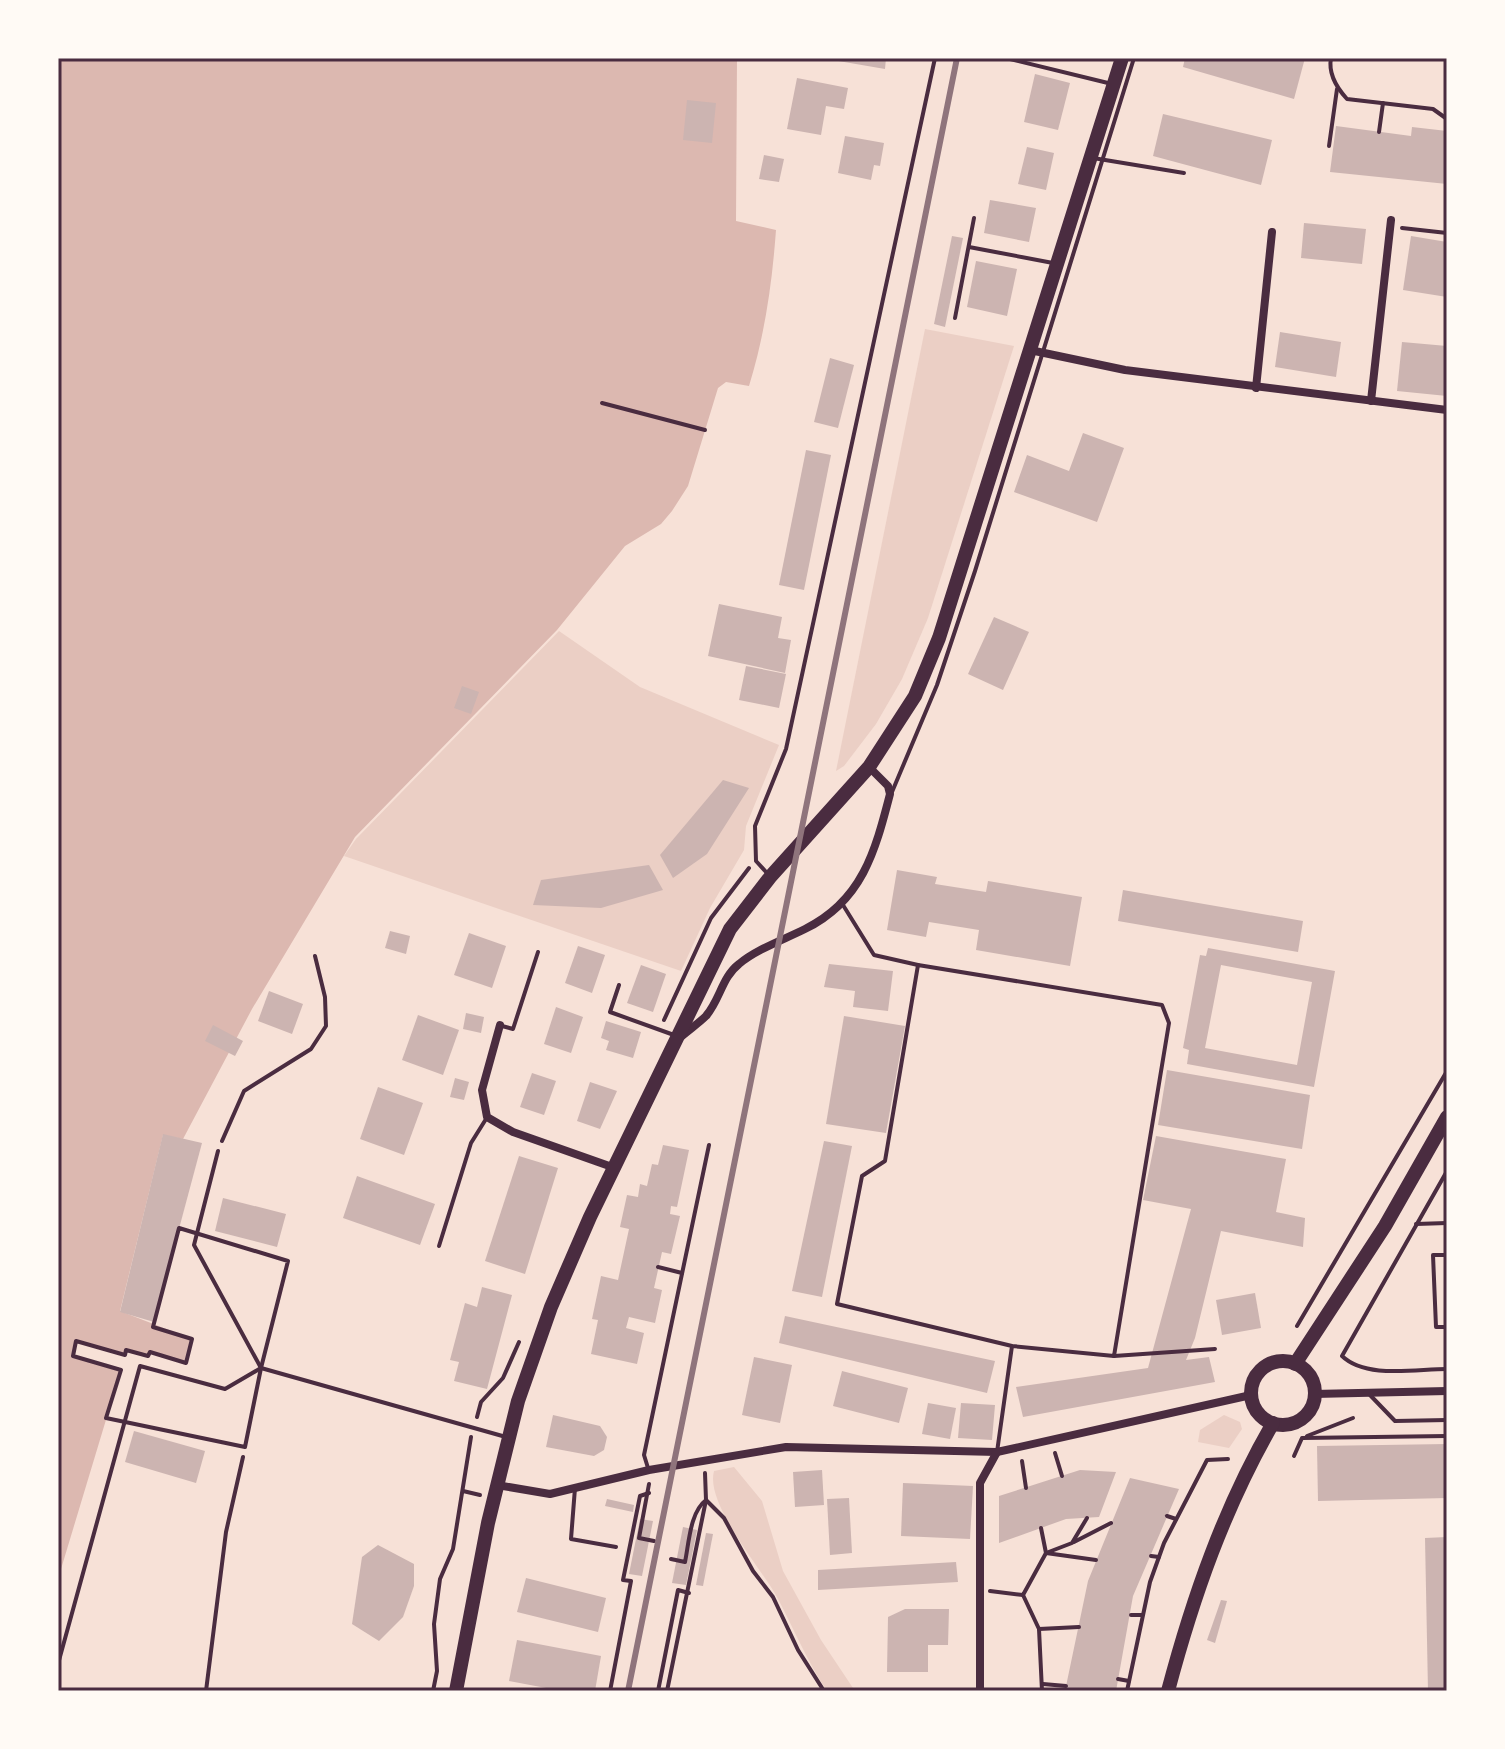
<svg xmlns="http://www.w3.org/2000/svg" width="1505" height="1749" viewBox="0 0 1505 1749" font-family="'Space Grotesk',sans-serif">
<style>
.green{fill:#ebcfc5}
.water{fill:#dcb8b0}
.building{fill:#ccb4b1;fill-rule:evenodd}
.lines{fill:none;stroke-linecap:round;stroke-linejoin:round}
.path{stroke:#4a2c40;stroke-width:4}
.service{stroke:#4a2c40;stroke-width:4}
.minor{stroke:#4a2c40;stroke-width:8}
.primary{stroke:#4a2c40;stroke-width:14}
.rail{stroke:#8f747c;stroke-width:6}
.neatline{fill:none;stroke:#4a2c40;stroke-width:3}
</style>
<rect width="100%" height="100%" fill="#f7e1d7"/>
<!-- green -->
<g class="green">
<polygon points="925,329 1014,346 928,618 902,679 876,724 844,766 836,771"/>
<polygon points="559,631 640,687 779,745 746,826 744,850 710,908 681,971 344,856 356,839"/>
<polygon points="1224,1415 1240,1422 1242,1429 1229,1448 1198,1442 1200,1430"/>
<path d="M734,1467l28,34 21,70 38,69 34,51h-28c-20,-30 -33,-62 -50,-94 -16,-29 -72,-93 -63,-126z"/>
</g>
<!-- water -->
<path class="water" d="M58,58h679l-1,163 40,9c-4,54 -11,104 -27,156l-23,-4 -8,6 -30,98 -16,25 -11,13 -36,22 -68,84 -202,207 -103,172 -69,130 -20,-4 -43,176 72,28 -6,24 -36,-11 -2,4 -21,-5 -2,4 -48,-14 -4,15 48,14 -63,209z"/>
<!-- building -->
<g class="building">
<polygon points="821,58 886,58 885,69"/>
<polygon points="1185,58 1305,58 1294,99 1183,67"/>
<polygon points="1035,74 1070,83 1058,130 1024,122"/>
<polygon points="797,78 848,88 844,109 826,106 821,135 787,129"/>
<polygon points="687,100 716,103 712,143 683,140"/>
<polygon points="1163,114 1272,140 1261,185 1153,156"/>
<polygon points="1336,126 1411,136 1412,127 1447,131 1447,184 1330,172"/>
<polygon points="845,136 884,143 880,166 874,165 871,180 838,173"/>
<polygon points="1027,147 1054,153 1046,190 1018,184"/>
<polygon points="764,155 784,159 779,182 759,179"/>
<polygon points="990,200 1036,208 1029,242 984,233"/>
<polygon points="1304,223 1366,229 1362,264 1301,258"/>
<polygon points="952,236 963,238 945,327 934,324"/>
<polygon points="1411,236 1447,242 1447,297 1403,290"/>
<polygon points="976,261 1017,269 1007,316 967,307"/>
<polygon points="1280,332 1341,342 1336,377 1275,367"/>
<polygon points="1402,342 1447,346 1447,396 1397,391"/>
<polygon points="830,358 854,365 838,428 814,422"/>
<polygon points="1083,433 1124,448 1097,522 1014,492 1027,455 1069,471"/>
<polygon points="806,450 831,455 804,590 779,585"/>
<polygon points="719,604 782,617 778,638 791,640 785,673 708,656"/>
<polygon points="994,617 1029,632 1003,690 968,674"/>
<polygon points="746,666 786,674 779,708 739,700"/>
<polygon points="462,686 479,692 471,714 454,708"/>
<polygon points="723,780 749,788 707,854 673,878 660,855"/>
<polygon points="649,865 663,890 601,908 533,905 541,880"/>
<polygon points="897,870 937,877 935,884 986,892 988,881 1082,897 1070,966 976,950 979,930 929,922 926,937 887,930"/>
<polygon points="1123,890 1303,921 1298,952 1118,921"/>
<polygon points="390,931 410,936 406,954 385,948"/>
<polygon points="469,933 506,946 492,988 454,975"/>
<polygon points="578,946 605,955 592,993 565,983"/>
<path d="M1208,948l127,23 -21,116 -127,-23 2,-14 -6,-2 17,-93 6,1zM1221,965l91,17 -15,83 -92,-17z"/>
<polygon points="829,964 893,971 888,1011 853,1007 855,991 824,987"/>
<polygon points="641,965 666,974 653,1012 627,1003"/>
<polygon points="269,991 303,1004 292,1034 258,1021"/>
<polygon points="556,1007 583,1017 571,1053 544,1044"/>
<polygon points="466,1013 484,1017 481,1033 463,1029"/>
<polygon points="418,1015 459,1030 443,1075 402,1060"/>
<polygon points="844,1016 905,1026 886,1133 826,1124"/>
<polygon points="606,1021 641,1032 633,1058 606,1050 609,1041 601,1038"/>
<polygon points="213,1025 243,1041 235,1056 205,1041"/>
<polygon points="1167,1070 1310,1095 1302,1149 1158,1125"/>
<polygon points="532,1073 556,1081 544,1115 520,1107"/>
<polygon points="455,1078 469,1082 464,1100 450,1097"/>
<polygon points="590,1082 617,1091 600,1129 577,1121"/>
<polygon points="378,1087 423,1103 404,1155 360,1139"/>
<polygon points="163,1134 202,1143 154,1322 120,1312"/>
<polygon points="1156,1136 1286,1159 1276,1212 1305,1218 1303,1247 1221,1231 1195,1338 1186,1360 1209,1357 1215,1382 1023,1417 1016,1387 1148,1368 1191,1209 1143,1200"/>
<polygon points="824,1141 852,1146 822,1297 792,1291"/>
<polygon points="663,1145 689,1150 677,1207 671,1206 670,1214 680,1216 671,1254 662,1252 654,1288 662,1290 655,1323 629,1317 626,1328 644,1333 637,1364 591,1354 598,1320 592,1319 601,1276 618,1280 629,1229 620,1227 627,1195 638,1197 640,1184 647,1186 652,1164 658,1165"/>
<polygon points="519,1156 558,1168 525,1274 485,1261"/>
<polygon points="357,1176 435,1204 420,1245 343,1218"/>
<polygon points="223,1198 286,1214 277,1247 215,1231"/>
<polygon points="482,1287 512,1295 487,1389 454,1381 459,1362 450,1360 465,1303 477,1307"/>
<polygon points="1255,1293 1261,1328 1222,1335 1216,1300"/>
<polygon points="785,1316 995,1361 987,1393 779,1343"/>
<polygon points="754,1357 792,1365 780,1423 742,1415"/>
<polygon points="842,1371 908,1388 899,1423 833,1406"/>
<polygon points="928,1403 956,1408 950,1439 922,1434"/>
<polygon points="961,1403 995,1405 992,1440 958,1438"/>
<polygon points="553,1415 600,1426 607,1437 604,1450 594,1456 546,1447"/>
<polygon points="134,1431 205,1451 196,1483 125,1462"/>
<polygon points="1447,1444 1447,1498 1318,1501 1317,1446"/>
<polygon points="822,1470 824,1505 795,1507 793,1472"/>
<polygon points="1080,1470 1116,1472 1099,1517 1066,1519 999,1543 999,1496"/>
<polygon points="1130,1478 1179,1489 1133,1596 1116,1691 1065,1691 1088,1581"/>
<polygon points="903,1483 973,1486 970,1539 901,1536"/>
<polygon points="849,1498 852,1553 830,1555 827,1499"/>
<polygon points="607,1499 634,1505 633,1512 605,1506"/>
<polygon points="640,1519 653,1521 642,1576 629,1574"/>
<polygon points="683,1527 697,1530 686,1585 672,1583"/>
<polygon points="706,1533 713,1534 703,1586 696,1585"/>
<polygon points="1447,1537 1447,1691 1428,1691 1425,1538"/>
<polygon points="378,1545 414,1564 414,1586 403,1617 379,1641 352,1624 362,1557"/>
<polygon points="956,1562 958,1582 818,1590 818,1570"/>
<polygon points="526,1578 606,1598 598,1632 517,1612"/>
<polygon points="1221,1600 1227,1601 1215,1643 1207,1640"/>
<polygon points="905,1609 949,1609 948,1645 928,1645 928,1672 887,1672 888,1617"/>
<polygon points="517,1640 601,1656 595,1691 562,1691 509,1681"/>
</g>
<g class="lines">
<!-- path -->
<g class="path">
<path d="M1331,58c-3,16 5,29 16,41l86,10 14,10"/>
<polyline points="1379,132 1383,103"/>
<polyline points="1329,146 1337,89"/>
<polyline points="1402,228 1447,233"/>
<polyline points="602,403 705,430"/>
<polyline points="664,1020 711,918 749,868"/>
<polyline points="222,1141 244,1091 311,1049 326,1026 325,997 315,956"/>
<path d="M1447,1171l-105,185c24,23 73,13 105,13"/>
<polyline points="1416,1224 1447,1223"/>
<polyline points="1447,1255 1433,1255 1436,1327 1447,1327"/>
<polyline points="1297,1326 1447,1071"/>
<polyline points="477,1417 481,1402 503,1378 519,1342"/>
<polyline points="1307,1436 1353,1418"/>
<polyline points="1055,1453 1062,1476"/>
<polyline points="1294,1456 1302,1438 1447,1436"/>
<polyline points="1022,1461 1026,1488"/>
<polyline points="649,1484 639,1538 654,1541"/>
<polyline points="463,1491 480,1495"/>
<polyline points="1167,1516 1176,1519"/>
<polyline points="1041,1528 1046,1553 1096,1560"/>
<polyline points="1074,1542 1111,1523"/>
<polyline points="1151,1556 1159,1557"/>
<path d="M671,1559l14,3c4,-19 5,-50 21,-62l18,18 29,53 20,26 25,53 26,41"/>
<polyline points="990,1591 1023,1595 1046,1553 1072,1543 1087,1518"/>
<polyline points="1023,1595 1039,1629 1042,1691"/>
<polyline points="1131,1615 1142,1615"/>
<polyline points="1039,1629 1079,1627"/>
<polyline points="1118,1679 1129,1681"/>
<polyline points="1043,1684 1066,1686"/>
<polyline points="206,1691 226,1532 243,1457"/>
<polyline points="433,1691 437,1671 434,1624 440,1579 453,1549 471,1437"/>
<polyline points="610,1691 631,1581 623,1580 640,1496 649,1493"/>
<polyline points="658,1691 678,1590 689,1593"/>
<polyline points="667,1691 706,1500 705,1473"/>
<polyline points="1127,1691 1150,1582 1164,1543 1207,1460 1228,1459"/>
</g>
<!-- service -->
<g class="service">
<polyline points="1006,58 1108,83"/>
<polyline points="1093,158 1184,173"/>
<polyline points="969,247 1053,263"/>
<polyline points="955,318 974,218"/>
<polyline points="892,792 937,685 975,571 1134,58"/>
<polyline points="767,873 756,861 755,826 786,749 935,58"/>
<polyline points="843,905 874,955 918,965"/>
<polyline points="619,985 610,1012 674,1035"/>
<polyline points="502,1026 513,1029 538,952"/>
<polygon points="179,1228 288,1261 261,1368 245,1447 106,1418 121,1370 73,1356 76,1341 125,1355 126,1350 148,1356 150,1352 186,1363 192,1339 153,1327"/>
<polyline points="439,1246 471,1143 486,1119"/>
<polyline points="658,1267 682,1273"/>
<polyline points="1114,1356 1215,1349"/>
<polyline points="261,1368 506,1437"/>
<polyline points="1370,1395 1395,1421 1447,1420"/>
<polyline points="997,1452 1012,1346 1114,1356 1169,1023 1162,1005 918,965 885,1161 862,1176 837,1304 1012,1346"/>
<polyline points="648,1468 644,1455 709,1145"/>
<polyline points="575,1488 571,1539 616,1547"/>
<polyline points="58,1664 140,1366 225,1389 261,1368 194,1245 218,1151"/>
</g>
<!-- minor -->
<g class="minor">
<polyline points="1030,350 1125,370 1447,410"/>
<polyline points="1256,388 1272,232"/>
<polyline points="1371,401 1391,220"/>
<polyline points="500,1025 482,1090 487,1117 513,1132 615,1168"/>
<path d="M682,1036c8,-7 17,-13 24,-20 14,-16 16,-39 33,-52 18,-15 44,-24 66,-35 57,-28 70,-77 85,-135l-2,-8 -19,-19"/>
<polyline points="1314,1394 1447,1391"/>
<polyline points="497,1485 550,1494 649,1470 786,1447 997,1452 1251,1395"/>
<polyline points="980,1691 980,1483 997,1452"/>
</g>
<!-- primary -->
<g class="primary">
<circle cx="1283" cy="1393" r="32"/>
<polyline points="1295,1364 1385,1226 1447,1117"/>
<polyline points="456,1691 488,1523 518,1401 551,1307 590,1217 730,929 771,876 869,767 915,696 939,638 1122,58"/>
<path d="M1168,1691c25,-94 56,-183 105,-268"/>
</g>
<!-- rail -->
<polyline class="rail" points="628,1691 957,58"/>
</g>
<!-- border -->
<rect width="1505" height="1749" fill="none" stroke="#fffaf5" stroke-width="120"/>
<rect x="60" y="60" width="1385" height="1629" class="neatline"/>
</svg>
